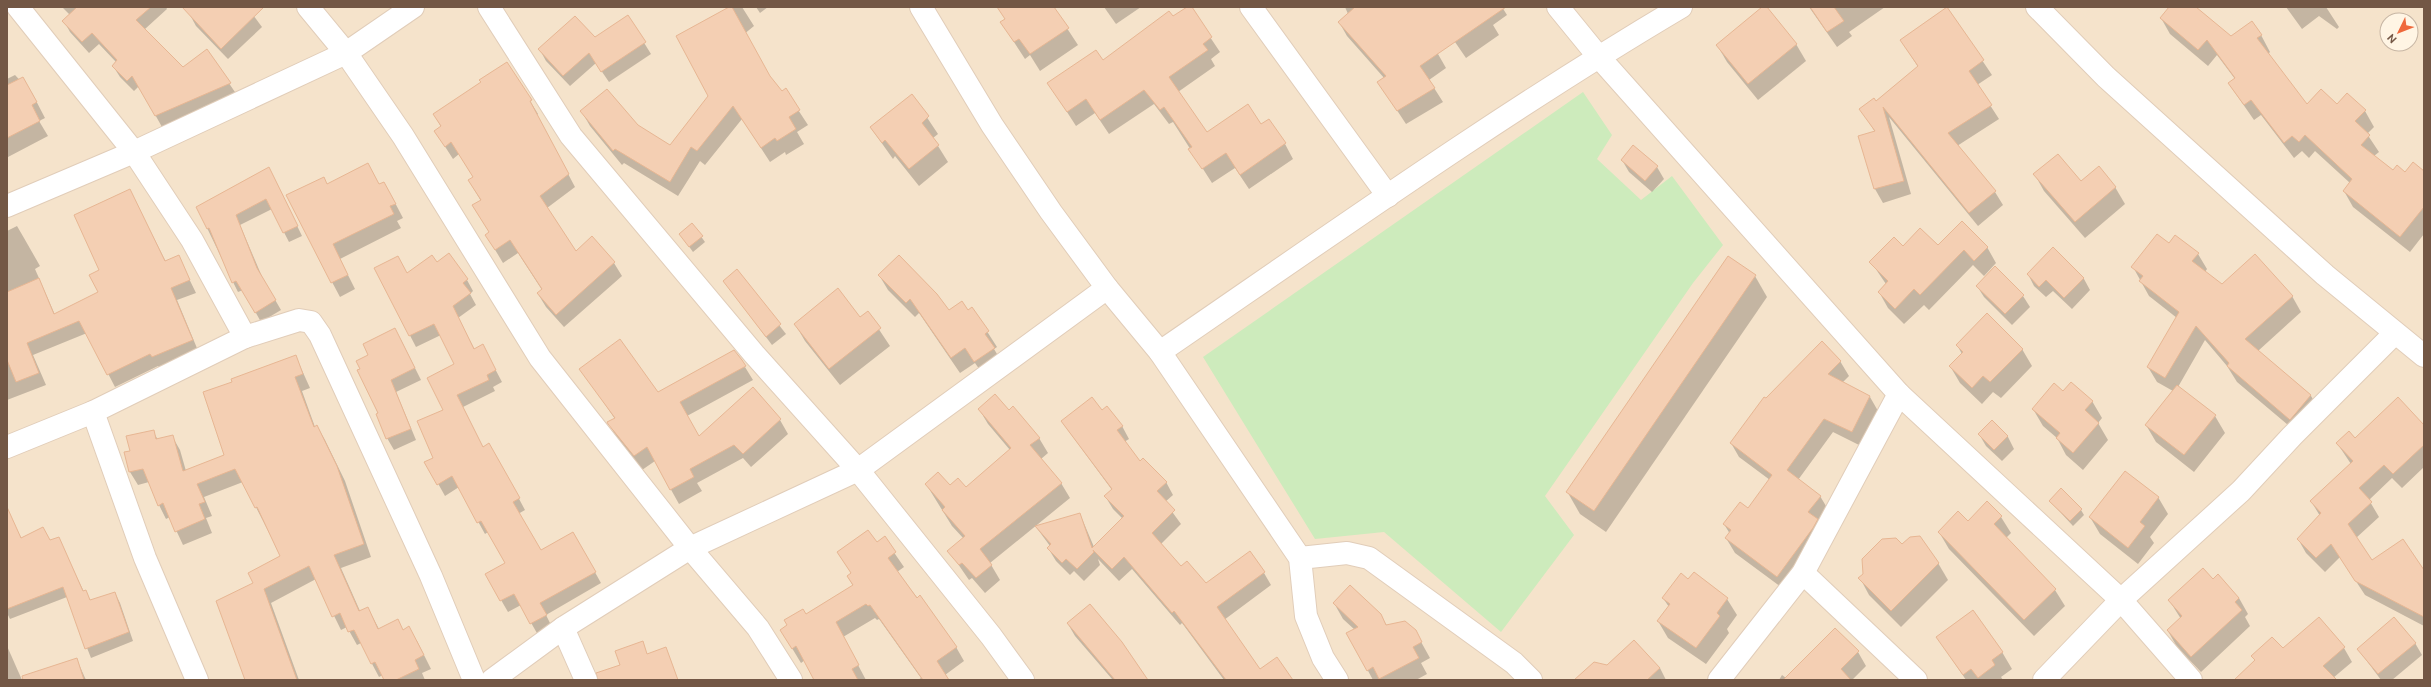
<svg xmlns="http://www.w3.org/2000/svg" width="2431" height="687" viewBox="0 0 2431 687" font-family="Ubuntu,sans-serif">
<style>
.residential{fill:#f5e3cb;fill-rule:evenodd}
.green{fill:#cdebbc}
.shadow{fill:#0003}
.building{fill:#f4cfb3;stroke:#e7b693}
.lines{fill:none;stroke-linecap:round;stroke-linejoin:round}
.minor-casing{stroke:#e1cdb9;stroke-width:24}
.minor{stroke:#fff;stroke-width:22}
</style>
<rect width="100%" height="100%" fill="#fdf2dd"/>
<!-- residential -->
<path class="residential" d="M7,7h2417v673h-2417zM2387,20h24v24h-24z"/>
<!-- green -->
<polygon class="green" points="1583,92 1612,135 1597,159 1641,200 1672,176 1723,245 1693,283 1545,496 1574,535 1501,632 1384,532 1315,539 1203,357"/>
<!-- shadow -->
<g class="shadow">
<polygon points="62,7 166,7 167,9 145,29 183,69 207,51 237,95 162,127 139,86 134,91 120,77 113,66 116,62 99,44 89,53 70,32 64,21 70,15"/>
<polygon points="198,7 247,7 262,27 228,59 196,26 190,15"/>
<polygon points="732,7 742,7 754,26 700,70 750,41 770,78 781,92 785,90 808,125 797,132 804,144 786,155 785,152 770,162 742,119 705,165 700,161 678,196 624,163 622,165 590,126 582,112 607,90 637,126 670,146 710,96 677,37"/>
<polygon points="756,7 768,7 760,13"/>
<polygon points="1001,7 1053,7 1078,45 1040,71 1030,55 1025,59 1012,39 1002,23 1006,20"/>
<polygon points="1104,7 1141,7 1116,24"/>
<polygon points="1190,7 1220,52 1211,59 1215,66 1178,92 1207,133 1261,126 1285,144 1293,159 1249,189 1235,168 1212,183 1173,122 1169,124 1154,104 1109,134 1095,113 1076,126 1049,84 1103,61"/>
<polygon points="1345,7 1396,7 1438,54 1446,68 1429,80 1443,102 1406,124 1379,83 1385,79 1347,36 1339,22 1348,14"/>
<polygon points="1431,7 1502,7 1507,15 1493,25 1499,35 1466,58"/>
<polygon points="1764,7 1796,44 1806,61 1758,100 1727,62 1717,45"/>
<polygon points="1809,7 1885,7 1849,32 1852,36 1837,47"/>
<polygon points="2170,7 2195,7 2231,38 2261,35 2270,52 2268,54 2306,106 2337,105 2365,111 2374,127 2367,134 2379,152 2374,156 2393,171 2424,172 2424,234 2410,252 2353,207 2344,191 2350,183 2315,151 2309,158 2302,151 2294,158 2261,115 2254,120 2229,84 2235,79 2217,55 2208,66 2170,34 2161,18"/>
<polygon points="2286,7 2326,7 2339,27 2337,29 2319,16 2302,29"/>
<polygon points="1947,8 1992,75 1977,85 1999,119 1957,146 1995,192 2003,205 1978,226 1889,117 1911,194 1883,203 1875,189 1859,137 1875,132 1861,109 1875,102 1918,67 1901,40"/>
<polygon points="628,17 651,54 609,82 596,63 570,86 546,61 540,50 595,38"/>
<polygon points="507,63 538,114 537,115 575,187 547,208 576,252 592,238 614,263 622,276 564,327 546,307 538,294 542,290 518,253 503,263 494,248 486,235 490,233 473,206 481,201 469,181 474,178 459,154 453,159 435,131 441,127 434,114 482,83"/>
<polygon points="15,75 32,93 45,118 39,121 48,136 8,157 7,79"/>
<polygon points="912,95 938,134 933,138 948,162 919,186 895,156 893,159 871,128"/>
<polygon points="1633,147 1657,167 1664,179 1652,192 1629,172 1622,160"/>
<polygon points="2035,175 2115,187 2125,204 2085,238 2044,191"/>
<polygon points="274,178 302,236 289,242 272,209 240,225 263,279 281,310 261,322 243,290 238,292 233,282 197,207"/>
<polygon points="327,185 379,185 392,197 403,218 397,221 401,228 340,259 355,289 340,297 332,282"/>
<polygon points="130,191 166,262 178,256 196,293 177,300 199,353 160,369 158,366 115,387 87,333 33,355 46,385 7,400 7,231 17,226 24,238 40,266 35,269 55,315 99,293 101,270"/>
<polygon points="692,224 705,242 693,252 680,234"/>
<polygon points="2169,244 2198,254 2207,269 2205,272 2222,285 2292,296 2301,312 2258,351 2311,396 2320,411 2300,435 2237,382 2227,366 2205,340 2178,387 2215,416 2225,433 2194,472 2156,442 2146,425 2173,391 2157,382 2148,367 2177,318 2149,296 2133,267"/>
<polygon points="1903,247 1987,247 1996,263 1984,276 1973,265 1929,310 1924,305 1904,324 1888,308 1879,292 1886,284 1871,262"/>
<polygon points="2053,249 2084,279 2090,290 2072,309 2053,291 2046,297 2034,286 2028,274"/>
<polygon points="437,264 467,280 473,291 470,294 476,305 458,318 475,350 483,346 502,382 493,387 495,391 463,407 483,448 496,456 525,510 518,514 540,551 573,533 601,583 546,615 552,627 538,635 521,605 508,612 486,574 506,564 488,532 485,534 459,487 445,496 426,462 434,458 456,364 441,335 416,347 375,268 407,274"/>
<polygon points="737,271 786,334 772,345 724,281"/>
<polygon points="879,275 949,312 968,311 972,308 997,347 994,349 1003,364 984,376 975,363 960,373 919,313 915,317 888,290"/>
<polygon points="1755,276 1767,297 1606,532 1580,514 1568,493"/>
<polygon points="1977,286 2023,296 2030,307 2012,325 1984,297"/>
<polygon points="868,313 890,346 840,385 805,341 795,324 860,319"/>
<polygon points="401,340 421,380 396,392 416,440 394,450 387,438 361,369"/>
<polygon points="1957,345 2022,349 2032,366 2001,398 1993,392 1982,404 1960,383 1950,366 1962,354"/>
<polygon points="296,357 310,388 302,391 315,427 317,426 325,440 345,481 371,557 341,568 360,611 368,608 379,629 403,630 417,641 431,669 422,673 425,680 386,680 383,675 379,677 361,643 357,645 347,627 341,630 316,579 271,603 299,680 246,680 254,584 281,556 243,482 204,497 212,516 206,518 212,533 183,545 170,517 166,519 159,505 149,482 138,485 130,472 131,452 153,431 158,440 172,436 180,450 186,471 225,456 233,383"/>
<polygon points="1840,361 1849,376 1842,383 1870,397 1878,411 1861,446 1833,432 1798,480 1820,496 1829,511 1785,590 1735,553 1726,538 1730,534 1724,524 1748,509 1770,480 1739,457 1731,443 1766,399"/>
<polygon points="745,367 753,380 687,416 699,438 752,389 780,420 788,434 751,467 743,458 697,483 702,491 679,504 655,461 642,470 617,438 608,422 615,419 581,369 658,393"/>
<polygon points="2064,393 2092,401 2102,418 2098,423 2108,440 2083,470 2066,455 2057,438 2043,426 2033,409"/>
<polygon points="979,409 1009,411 1039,438 1048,453 1041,459 1061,483 1070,498 990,563 1000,580 985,593 972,578 969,580 949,551 964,539 952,526 926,484 966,489 1010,450 988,424"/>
<polygon points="1101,412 1122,426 1129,439 1124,442 1140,462 1166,482 1173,495 1165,502 1181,524 1161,544 1181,568 1206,584 1249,553 1264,573 1271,585 1224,620 1259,671 1292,680 1224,680 1182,623 1180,625 1132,569 1119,581 1098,559 1100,565 1084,581 1074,571 1070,575 1056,561 1048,548 1050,546 1036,527 1080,514 1094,547 1123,519 1113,509 1105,496 1112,490 1062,422"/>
<polygon points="1992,421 2008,437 2014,449 2002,461 1986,446 1979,434"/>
<polygon points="2424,426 2424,467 2402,488 2392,478 2369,500 2379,517 2356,538 2371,561 2424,572 2424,626 2365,595 2340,557 2325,572 2306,553 2298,539 2320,516 2311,501 2351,464 2337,443"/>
<polygon points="2158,497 2168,514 2150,537 2154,543 2138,564 2100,534 2090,517"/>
<polygon points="2050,501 2081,510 2084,515 2073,526"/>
<polygon points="2001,517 2011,533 2006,538 2055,590 2065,606 2034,636 1949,549 1939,532 1968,522"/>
<polygon points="7,519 15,527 22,539 50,541 58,538 84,592 91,601 115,593 120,603 133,641 91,658 67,597 10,619 7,613"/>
<polygon points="884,538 904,567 897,572 956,647 964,661 945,675 949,680 918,680 921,678 879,619 877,620 875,618 843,637 866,680 815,680 805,660 801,663 781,630 853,586 848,577 852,574 838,553 877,543"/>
<polygon points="1902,546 1938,563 1948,580 1901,627 1869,595 1860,578"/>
<polygon points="1688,580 1727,599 1737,615 1727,629 1729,633 1706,664 1668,638 1658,621 1669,607 1663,598"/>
<polygon points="2213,580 2239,598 2248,614 2245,617 2250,626 2201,672 2177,647 2168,631 2181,619 2169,600"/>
<polygon points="1334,603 1380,614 1387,626 1415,631 1430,658 1421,663 1427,674 1416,680 1373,680 1348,634 1355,630 1343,619"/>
<polygon points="2319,618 2344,648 2352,662 2333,678 2335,680 2244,680 2256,661 2253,656 2283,650"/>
<polygon points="1068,624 1148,680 1110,680 1112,679 1075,636"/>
<polygon points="1937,637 2002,652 2012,669 2001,677 2003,680 1966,680"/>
<polygon points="2415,643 2422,655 2392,680 2381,680 2358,649"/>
<polygon points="7,646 22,680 7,680"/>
<polygon points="1858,652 1866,666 1852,680 1779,680 1782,675 1786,678"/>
<polygon points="77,660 86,680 59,680"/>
<polygon points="1608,666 1660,668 1666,680 1589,680"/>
</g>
<!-- building -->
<g class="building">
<polygon points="77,7 151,7 136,20 183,67 207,49 231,83 155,116 132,76 127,81 112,66 117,60 92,33 82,42 62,21"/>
<polygon points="182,7 264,7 221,49"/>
<polygon points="729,7 732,7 770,76 782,91 786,88 800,110 789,117 796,129 777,141 775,138 761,148 733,106 697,151 691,147 670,182 615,149 613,151 580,111 607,89 638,125 670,145 708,96 676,36"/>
<polygon points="997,7 1054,7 1069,28 1030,54 1019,39 1014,42 1000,22 1005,19"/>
<polygon points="1187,7 1192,7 1212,37 1203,44 1208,50 1169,77 1207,132 1248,104 1261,124 1269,119 1286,143 1240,175 1226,153 1202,169 1188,149 1192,147 1164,107 1160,110 1144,90 1100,120 1086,99 1067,112 1047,83 1096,50 1103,60 1169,11 1173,16"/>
<polygon points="1355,7 1506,7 1420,66 1435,88 1397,111 1377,82 1386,76 1338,22"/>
<polygon points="1762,7 1767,7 1797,44 1748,84 1716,45"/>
<polygon points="1810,7 1834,7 1844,21 1827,32"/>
<polygon points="1947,7 1984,60 1969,71 1992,105 1948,133 1996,191 1969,213 1883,107 1904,181 1874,189 1858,136 1875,131 1859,109 1874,98 1876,101 1918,66 1900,40"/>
<polygon points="2169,7 2196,7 2231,36 2252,21 2262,35 2257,38 2307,104 2321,89 2337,104 2347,93 2366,110 2355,121 2370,135 2361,145 2393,170 2397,165 2405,172 2413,162 2424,171 2424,207 2400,237 2343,191 2352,179 2305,135 2299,142 2292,136 2284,143 2251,100 2244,105 2228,83 2235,78 2207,40 2198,50 2160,18"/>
<polygon points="628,15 646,42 601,72 589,53 563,76 538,49 575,16 595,37"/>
<polygon points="507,62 532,100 530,101 569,174 540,196 576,251 592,236 615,262 556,315 537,293 542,289 510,240 495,250 485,235 489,232 472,205 481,200 468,180 473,177 451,142 445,147 434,131 441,126 433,114 481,82 479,80"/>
<polygon points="23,77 37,102 32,105 40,121 7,138 7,85"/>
<polygon points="912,94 929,116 922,123 939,145 909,169 885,140 882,143 870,127"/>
<polygon points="1633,145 1658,166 1645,181 1621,160"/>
<polygon points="2058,154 2081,181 2099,166 2116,187 2075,222 2033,174"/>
<polygon points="368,163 379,184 384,182 396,204 390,206 394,214 333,244 348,275 331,283 286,195 324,177 327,184"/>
<polygon points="269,167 298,226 283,233 266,199 236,215 257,268 276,300 255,313 236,281 232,283 209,228 207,229 196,207"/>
<polygon points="130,189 165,261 179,255 190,280 171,288 193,340 152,357 150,354 107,375 79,321 27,343 39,373 16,382 7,360 7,292 39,278 54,314 98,292 89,275 99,270 74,215"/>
<polygon points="1962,221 1988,247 1974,261 1964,250 1920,295 1914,289 1895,309 1878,292 1888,281 1869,262 1894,237 1903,246 1920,228 1938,245"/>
<polygon points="692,223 703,236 689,247 679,234"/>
<polygon points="2157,234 2169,243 2175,235 2199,253 2192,261 2222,284 2255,254 2293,296 2245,339 2311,395 2290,420 2227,366 2229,363 2196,326 2165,378 2147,367 2179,312 2139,281 2143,276 2131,267"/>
<polygon points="2053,247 2084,278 2064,298 2046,280 2039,287 2027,274"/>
<polygon points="449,253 468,279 463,283 471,293 453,306 474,349 483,344 496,370 487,375 489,380 457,395 483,447 489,443 520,498 513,502 541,550 573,532 596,572 540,603 547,615 530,624 514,594 500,601 485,574 505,563 481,521 477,523 452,476 437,485 424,462 433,458 417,421 443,410 427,378 454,364 434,324 409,336 374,268 398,256 407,273 432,255 437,262"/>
<polygon points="899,255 937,294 949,310 962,301 968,310 972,307 989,331 985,334 995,348 974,362 965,348 951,358 910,299 906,303 878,275"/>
<polygon points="1728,256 1756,275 1594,511 1566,492"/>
<polygon points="1995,266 2024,295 2005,314 1976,286"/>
<polygon points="737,269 781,324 766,337 723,281"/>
<polygon points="838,288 860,317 868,311 881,328 829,369 794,324"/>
<polygon points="1987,313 2023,349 1990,382 1983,376 1972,388 1949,366 1963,352 1956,345"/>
<polygon points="395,328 415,368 391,380 411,429 386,439 376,414 378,413 357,370 360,369 356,361 368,355 363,344"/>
<polygon points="620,339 658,392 734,350 742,360 746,366 680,402 699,436 753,387 781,419 743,454 734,445 690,469 694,477 670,490 647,447 634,456 608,424 607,422 615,418 579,369"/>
<polygon points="1822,341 1841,361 1828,374 1870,396 1852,432 1824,419 1787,470 1821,496 1808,512 1818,519 1813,528 1777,577 1725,538 1731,530 1723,524 1740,502 1748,508 1772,475 1730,443 1764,397 1766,398"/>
<polygon points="296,355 303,374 295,377 314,427 317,425 337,466 364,544 334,555 359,611 368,607 378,629 398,619 403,630 409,626 424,655 415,660 419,669 396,680 384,680 375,662 371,664 354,630 348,632 340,613 332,617 309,566 264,589 297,680 245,680 216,601 253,583 248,573 280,556 257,507 255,508 235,469 197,484 205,502 199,504 205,519 175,532 163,503 158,506 143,469 129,472 124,452 130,451 126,436 154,430 156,439 173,435 183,471 224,455 203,392 232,382 231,379"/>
<polygon points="2071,382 2093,401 2085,410 2099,423 2073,453 2056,438 2060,433 2032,409 2054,383 2063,391"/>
<polygon points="2177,385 2216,415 2184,455 2145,425"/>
<polygon points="995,394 1009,410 1013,406 1040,438 1030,445 1062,483 980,549 992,565 976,578 962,563 959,565 947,551 965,536 942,510 945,507 925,484 938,472 950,485 958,478 966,487 1011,448 978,409"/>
<polygon points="1092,397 1102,410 1107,406 1123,426 1117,430 1140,461 1143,458 1167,482 1157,491 1175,510 1152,533 1181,566 1187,561 1206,583 1250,551 1265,572 1217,607 1260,669 1277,657 1293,680 1226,680 1174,611 1172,613 1124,557 1112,569 1093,550 1094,552 1077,569 1066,559 1062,563 1047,548 1051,544 1035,526 1080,513 1092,548 1124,516 1104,496 1112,489 1061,421"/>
<polygon points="2398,397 2424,425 2424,445 2393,474 2384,465 2359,488 2372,502 2348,524 2372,560 2403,539 2424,570 2424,617 2355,581 2331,544 2316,558 2297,539 2321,513 2310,501 2353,461 2336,443 2349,431 2355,438"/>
<polygon points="1992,420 2008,436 1994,450 1978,434"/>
<polygon points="2125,471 2159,497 2140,522 2145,526 2128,548 2089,517"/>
<polygon points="2061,488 2082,509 2070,521 2049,501"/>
<polygon points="1987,501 2002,516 1994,524 2056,589 2024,620 1938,532 1958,511 1968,521"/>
<polygon points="7,507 21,538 43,527 50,540 59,537 83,591 86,590 90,600 115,592 129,632 85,649 63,587 7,609"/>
<polygon points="868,530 877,542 885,536 896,552 888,558 917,598 920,595 957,647 937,661 949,680 923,680 870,605 868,606 866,604 836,622 859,665 852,669 858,680 814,680 796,646 792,649 780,630 787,625 784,620 803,609 806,614 853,585 847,576 851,573 837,552"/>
<polygon points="1920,536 1939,563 1891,611 1858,578 1863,574 1862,559 1882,539 1896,538 1902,544 1910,537"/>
<polygon points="2203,568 2213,579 2218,574 2239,598 2235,602 2242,610 2191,657 2167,630 2182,616 2168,600"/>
<polygon points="1694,572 1728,598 1717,613 1720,616 1696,648 1657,621 1670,604 1662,598 1681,573 1688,579"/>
<polygon points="1350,585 1381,614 1386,625 1405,621 1416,630 1422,642 1413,647 1419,658 1379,679 1373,667 1367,671 1346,633 1358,627 1333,603"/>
<polygon points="1090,604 1122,642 1148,680 1115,680 1067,623"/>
<polygon points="1973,610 2003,652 1992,660 1995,665 1978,678 1971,669 1963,675 1936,637"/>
<polygon points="2319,617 2345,647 2323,666 2337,680 2234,680 2255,660 2251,656 2272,637 2283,648"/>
<polygon points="2394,617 2416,643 2378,674 2357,649"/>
<polygon points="1835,628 1859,651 1841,669 1851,680 1783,680"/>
<polygon points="1634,640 1660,668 1647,680 1574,680 1594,662 1607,665"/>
<polygon points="643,641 647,654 666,647 678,680 598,680 596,673 620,665 615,651"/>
<polygon points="77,658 84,680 23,680 22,676"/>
</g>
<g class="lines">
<!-- minor casing -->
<g class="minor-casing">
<g id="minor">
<polyline points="18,7 134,152 192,240 245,337"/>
<polyline points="308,7 346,53 403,136 540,358 690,548 758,628 791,680"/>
<polyline points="489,7 571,136 754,354 858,470 991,636 1023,680"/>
<polyline points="921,7 992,125 1051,212 1107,288 1160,352 1300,558 1306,616 1323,658 1337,680"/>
<polyline points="1251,7 1388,196"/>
<polyline points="1558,7 1598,56 1899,394 2121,600 2191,680"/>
<polyline points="2037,7 2106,77 2325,275 2424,356"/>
<polyline points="7,206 134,152 346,53 413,7"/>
<path d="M1160,352c172,-118 342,-239 521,-345"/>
<polyline points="93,412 145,558 197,680"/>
<polyline points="7,447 93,412 245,337 299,320 311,322 320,335 431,576 474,680"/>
<polyline points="1300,558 1347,553 1369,558 1514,663 1531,680"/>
<polyline points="1803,573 1916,680"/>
<polyline points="563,628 586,680"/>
<polyline points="492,680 563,628 690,548 858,470 1107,288"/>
<polyline points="1719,680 1803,573 1899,394"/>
<polyline points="2044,680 2121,600 2241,491 2292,436 2395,333"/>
</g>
</g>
<!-- minor -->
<use href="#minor" class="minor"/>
</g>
<!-- border -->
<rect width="2431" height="687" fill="none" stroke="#735745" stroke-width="16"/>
<!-- north arrow -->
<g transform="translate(2399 32) rotate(227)"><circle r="19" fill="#fff5e4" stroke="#c7b6a4"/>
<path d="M0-3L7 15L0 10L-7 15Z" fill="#ef683a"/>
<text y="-6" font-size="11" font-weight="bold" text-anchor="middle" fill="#735745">N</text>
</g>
</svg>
